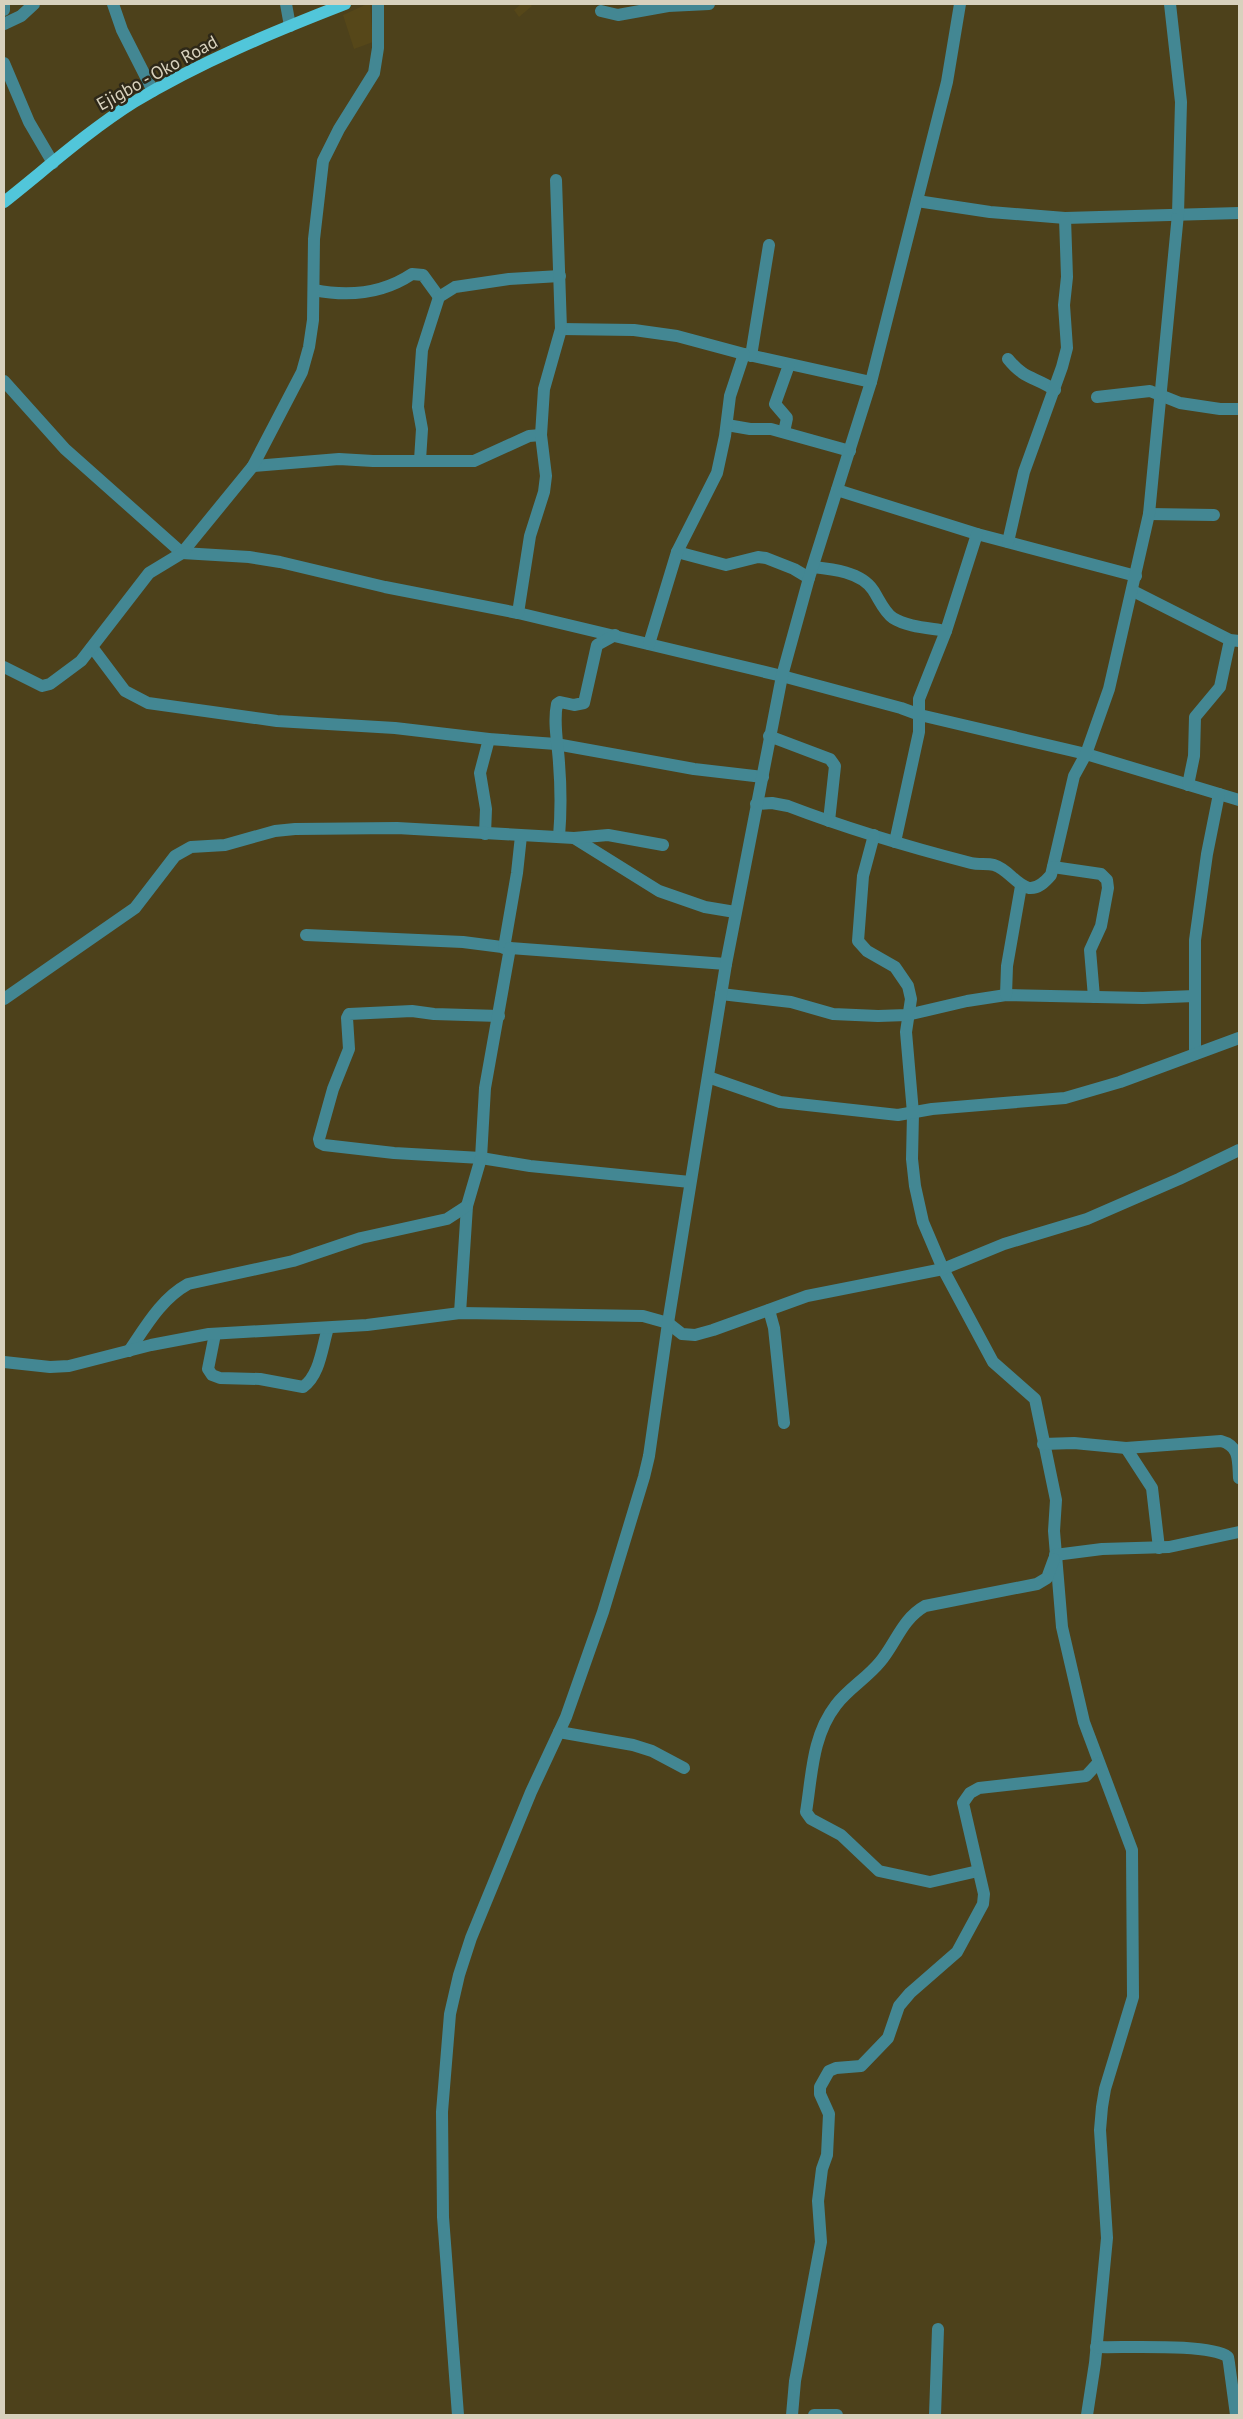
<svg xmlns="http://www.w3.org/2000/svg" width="1243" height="2419" viewBox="0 0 1243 2419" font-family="'PT Sans',sans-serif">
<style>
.built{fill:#564719}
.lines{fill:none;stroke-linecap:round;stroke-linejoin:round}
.minor{stroke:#438793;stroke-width:12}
.major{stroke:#51c6da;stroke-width:12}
.labels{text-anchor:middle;stroke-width:5;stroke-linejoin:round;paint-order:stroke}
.street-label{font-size:18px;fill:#d8d1bd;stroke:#2e2818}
</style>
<rect width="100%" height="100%" fill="#4d411b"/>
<!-- built -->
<g class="built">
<polygon points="367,4 370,4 373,42 354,49 343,15"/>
<polygon points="521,4 530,4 532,6 519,17 514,10"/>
</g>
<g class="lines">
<!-- minor -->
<g class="minor">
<polyline points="113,4 122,30 153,91"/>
<polyline points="286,4 290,26"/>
<polyline points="4,10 4,4"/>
<polyline points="601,11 618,15 668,6 709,4"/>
<polyline points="4,24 21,16 34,4"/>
<polyline points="4,63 29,122 53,163"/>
<polyline points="917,201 990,212 1065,218 1239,213"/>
<path d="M314,290c35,7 68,4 98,-16l11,1 16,22"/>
<polyline points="561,329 634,330 677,336 744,354 871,382"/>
<polyline points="751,356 769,245"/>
<path d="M1008,359c17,21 26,17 47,31"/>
<polyline points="4,381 65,449 182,553 249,557 280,562 385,587 518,613 782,676 901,708 920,715 1086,754 1239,800"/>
<polyline points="1097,397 1150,391 1180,403 1220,409 1239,409"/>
<polyline points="727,425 750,429 771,429 850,451"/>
<polyline points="784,432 787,418 775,404 789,365"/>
<polyline points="420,460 422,429 418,407 422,350 439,297 455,287 509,279 560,276"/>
<polyline points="253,466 339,459 373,461 474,461 529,436 541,435"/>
<polyline points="837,490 977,534 1136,576"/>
<polyline points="1149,514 1214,515"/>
<polyline points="1008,542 1024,472 1062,367 1067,348 1064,305 1067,277 1065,218"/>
<polyline points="677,552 726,565 758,557 766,558 794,569 809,578"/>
<path d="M813,567c19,2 48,5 60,23 6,9 11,22 20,28 14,9 37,10 53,13"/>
<polyline points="1133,591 1230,640 1239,641"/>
<polyline points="518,613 530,536 544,492 546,476 541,435 544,389 561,329 556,180"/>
<polyline points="649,644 677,552 717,473 725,436 730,396 744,354"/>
<polyline points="92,647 125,691 148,703 277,721 395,728 489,739 556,744 694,769 763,777"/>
<polyline points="4,667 42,686 50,684 81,661 149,573 182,553 253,466 302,372 309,347 313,320 314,239 323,161 339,129 374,73 378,48 378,4"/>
<polyline points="769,736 830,759 835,766 829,821"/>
<polyline points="1188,785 1194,756 1195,717 1220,687 1230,640"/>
<path d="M756,804l16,-1 16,3c60,23 121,41 183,57 8,2 16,0 23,2 14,4 22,20 35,23 9,1 16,-6 22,-13l23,-99 12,-22 23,-65 40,-175 29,-300 3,-112 -11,-98"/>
<polyline points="485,834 486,809 480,773 489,739"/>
<polyline points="874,835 863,876 858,941 867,951 895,967 908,986 911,999 906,1032 913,1113 912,1159 915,1186 923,1222 943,1269 993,1362 1035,1399 1056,1500 1054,1531 1062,1627 1084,1722 1132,1850 1133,1997 1105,2089 1102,2107 1100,2130 1107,2238 1095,2363 1087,2415"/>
<path d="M559,837c2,-24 2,-49 0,-74 -1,-19 -6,-40 -2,-59l3,-2 14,3 10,-2 13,-58 18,-10"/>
<polyline points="574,838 659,891 705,907 735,912"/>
<polyline points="895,842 919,732 919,699 946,631 977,534"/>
<polyline points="1053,867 1101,874 1107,880 1108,888 1101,926 1090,950 1094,997"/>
<polyline points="306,935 463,942 510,948 726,964"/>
<polyline points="504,948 517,873 521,836"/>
<polyline points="721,994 791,1002 833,1014 878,1016 907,1015 967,1001 1006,995 1143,998 1195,996"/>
<polyline points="1006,995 1007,966 1021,886"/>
<polyline points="4,999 135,908 175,856 191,847 225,845 275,831 295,829 397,828 574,838 608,835 663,845"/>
<polyline points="499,1016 434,1014 412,1011 349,1014 347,1018 349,1049 333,1089 319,1139 320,1143 324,1145 394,1153 481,1158 530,1166 690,1182"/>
<polyline points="1195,1054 1195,940 1207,854 1219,794"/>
<polyline points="708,1077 780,1102 898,1115 932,1109 1065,1098 1120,1082 1239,1038"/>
<polyline points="769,1310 774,1328 784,1423"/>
<polyline points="460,1313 467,1206 481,1158 485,1088 510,948"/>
<path d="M215,1334l-7,35 4,6 8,3 40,1 43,8c17,-12 19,-40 25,-59"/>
<path d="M129,1351c17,-25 32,-52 59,-67l105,-23 68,-23 86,-19 20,-13"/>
<polyline points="4,1362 50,1367 69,1366 151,1345 209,1334 367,1325 460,1313 643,1316 668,1323 682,1334 695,1335 713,1330 807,1296 943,1269 1004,1244 1087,1219 1179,1179 1239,1150"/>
<path d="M1043,1444l31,-1 52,5 95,-7c19,5 17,20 18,37"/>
<polyline points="1126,1448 1152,1488 1159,1548"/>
<polyline points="1055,1555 1102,1549 1169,1547 1239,1532"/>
<polyline points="559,1732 633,1745 652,1751 684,1768"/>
<path d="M978,1871l-48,11 -51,-11 -38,-36 -30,-16 -5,-7c6,-37 6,-76 30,-107 12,-16 31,-27 44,-43 16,-19 22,-43 45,-56l112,-22 10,-6 7,-19"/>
<path d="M1096,2347c27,1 113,-4 132,10l1,6 7,52"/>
<polyline points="458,2415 443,2217 442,2112 450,2014 459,1975 471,1938 531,1792 566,1717 603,1612 644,1477 649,1456 668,1323 726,964 782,676 809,578 871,382 947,82 960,4"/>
<polyline points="792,2415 795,2381 821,2242 818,2201 822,2169 827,2155 829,2114 820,2094 820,2087 829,2071 836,2068 861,2066 888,2038 899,2006 910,1993 957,1952 983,1904 984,1894 963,1803 970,1793 979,1788 1086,1776 1098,1763"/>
<polyline points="814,2415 837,2415"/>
<polyline points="935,2415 938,2329"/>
</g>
<!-- major -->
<path class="major" d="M4,202c43,-34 84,-71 130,-100 66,-40 139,-70 211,-98"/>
</g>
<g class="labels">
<!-- street labels -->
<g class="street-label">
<text transform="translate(157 73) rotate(-29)" y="6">Ejigbo - Oko Road</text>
</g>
</g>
<!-- border -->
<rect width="1243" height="2419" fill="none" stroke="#d8d1bd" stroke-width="10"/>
</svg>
